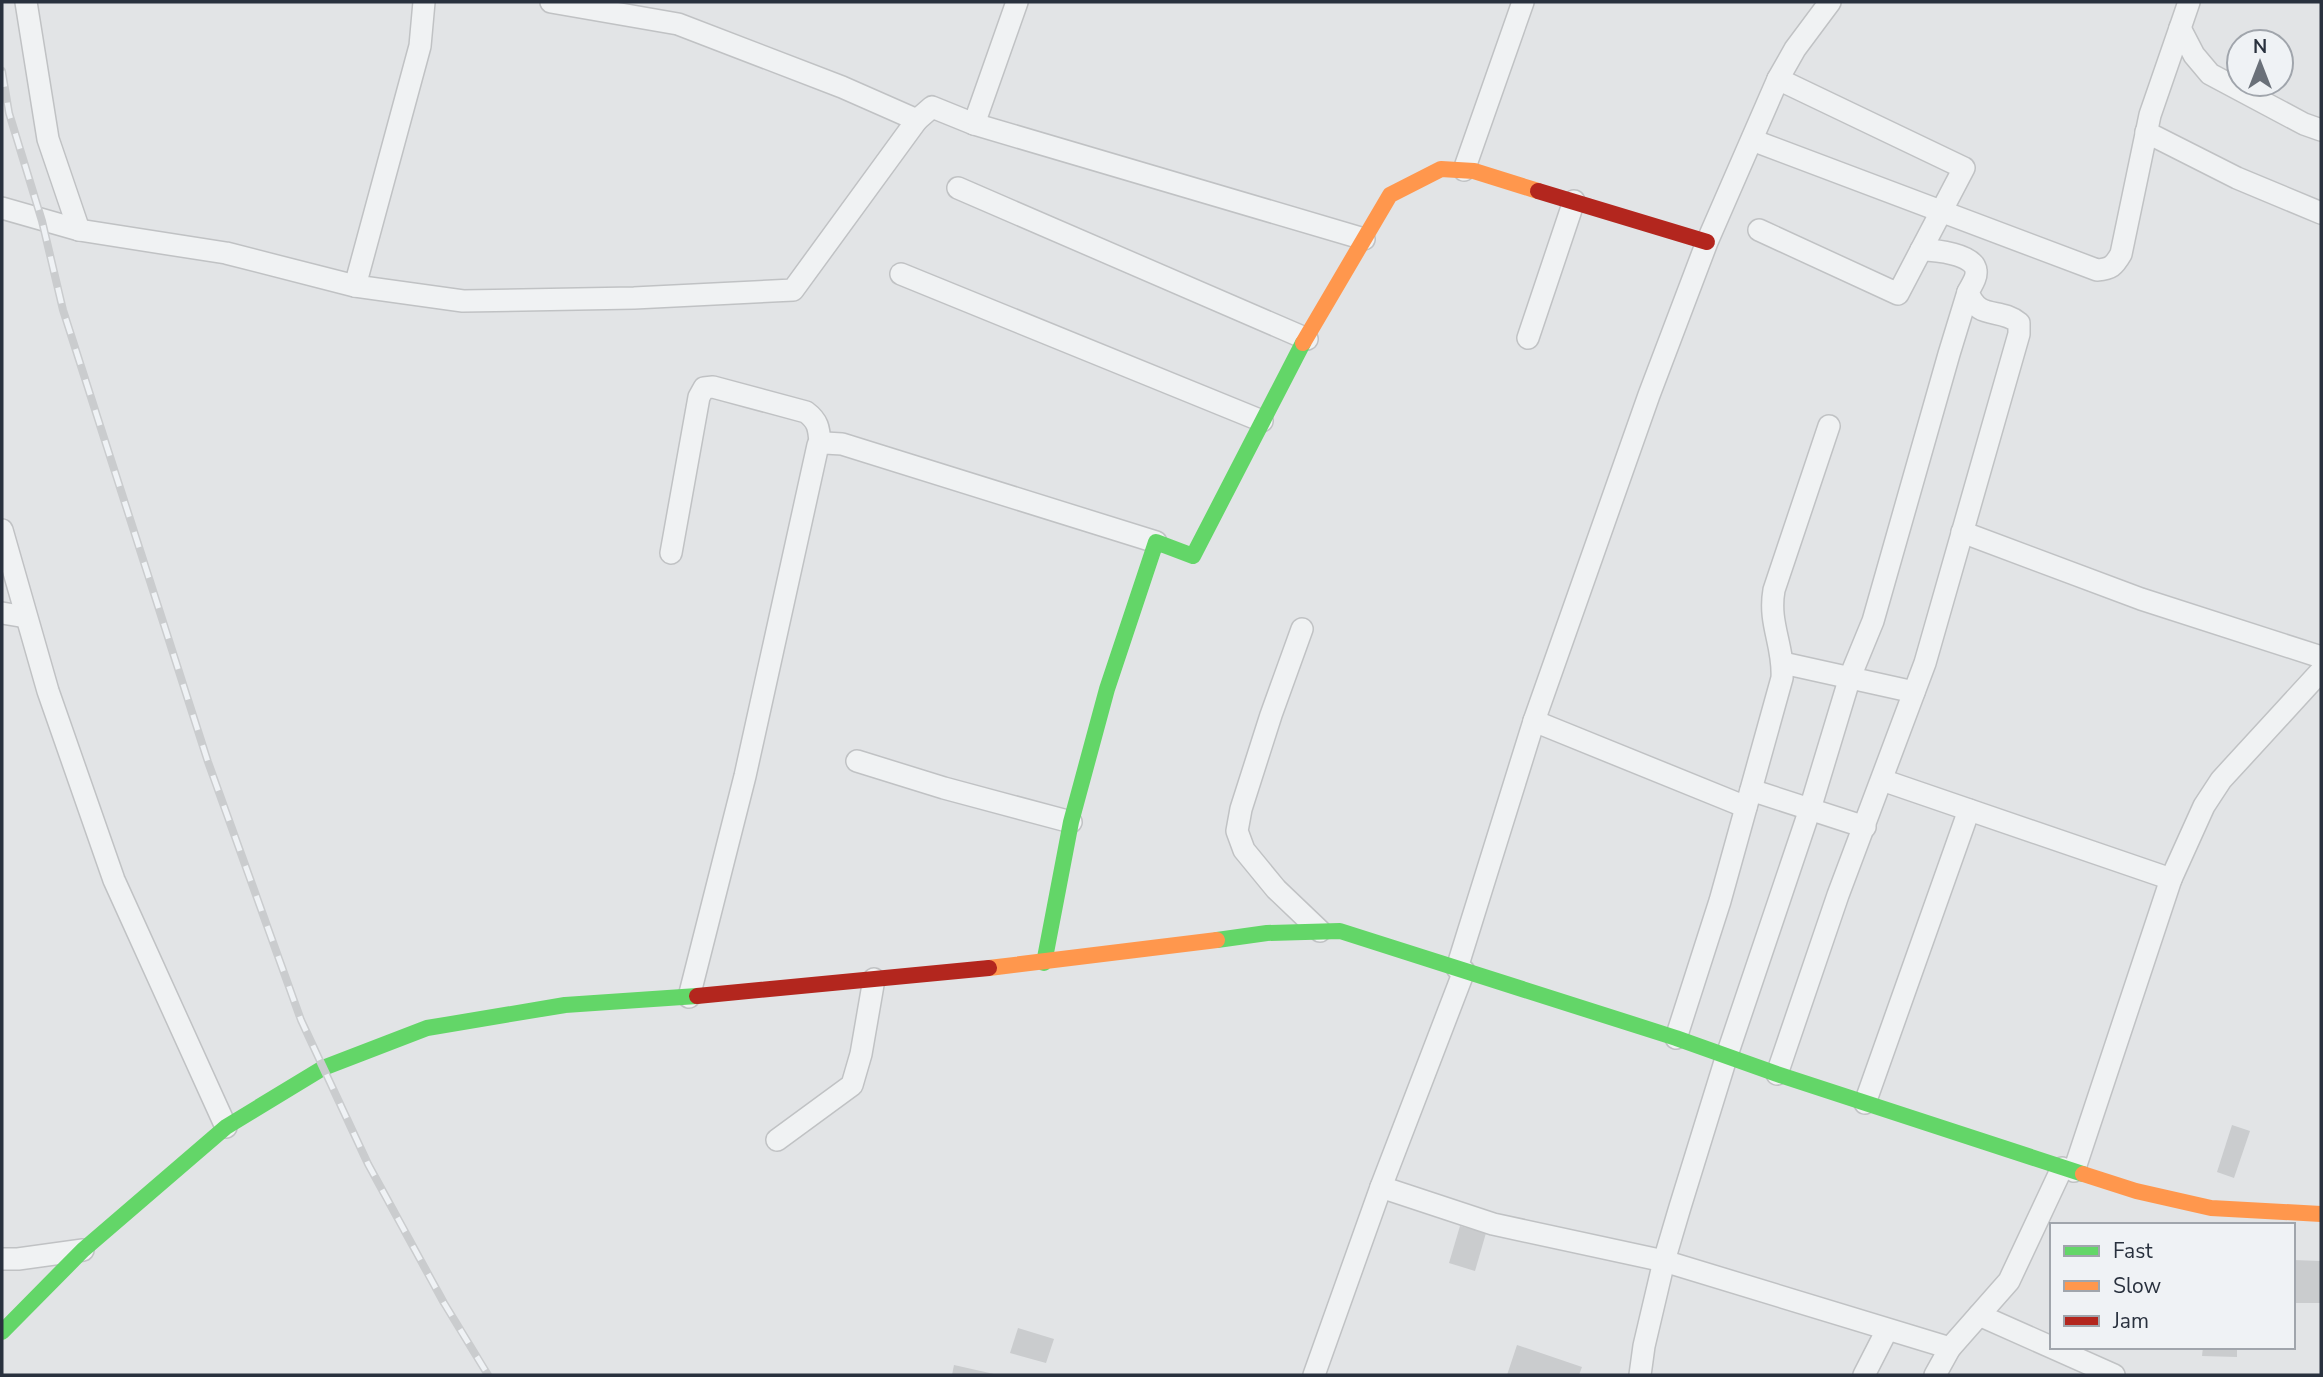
<svg xmlns="http://www.w3.org/2000/svg" width="2323" height="1377" viewBox="0 0 2323 1377" font-family="'Nunito Sans',sans-serif">
<style>
.building{fill:#caccce}
.lines{fill:none;stroke-linecap:round;stroke-linejoin:round}
.street-casing{stroke:#c0c2c4;stroke-width:24}
.street{stroke:#f0f2f3;stroke-width:21}
.fast{stroke:#63d668;stroke-width:16}
.slow{stroke:#ff974d;stroke-width:16}
.jam{stroke:#b3261e;stroke-width:16}
.rail-casing{stroke:#caccce;stroke-width:8}
.rail{stroke:#eff2f5;stroke-width:5;stroke-dasharray:16;stroke-linecap:butt}
</style>
<rect width="100%" height="100%" fill="#e2e4e6"/>
<!-- building -->
<g class="building">
<polygon points="2232,1125 2250,1131 2234,1178 2217,1172"/>
<polygon points="1460,1226 1486,1233 1475,1271 1449,1263"/>
<polygon points="2293,1260 2321,1261 2321,1303 2293,1303"/>
<polygon points="1018,1328 1054,1339 1046,1363 1010,1353"/>
<polygon points="1517,1345 1582,1367 1579,1375 1507,1375"/>
<polygon points="2203,1347 2237,1347 2237,1357 2202,1356"/>
<polygon points="954,1365 994,1374 993,1375 952,1375"/>
</g>
<g class="lines">
<!-- street casing -->
<g class="street-casing">
<g id="street">
<polyline points="26,2 48,139 79,230"/>
<polyline points="424,2 420,46 355,286 463,301 634,298 793,290 917,120"/>
<polyline points="551,2 678,24 842,87 917,120 932,107 974,124 1364,239"/>
<polyline points="2180,28 2194,55 2210,74 2304,124 2321,130"/>
<polyline points="974,124 1017,2"/>
<polyline points="2146,132 2237,178 2321,213"/>
<path d="M1752,140l345,130c14,-1 17,-4 24,-16l29,-139 39,-113"/>
<polyline points="1464,170 1523,2"/>
<polyline points="958,188 1307,339"/>
<polyline points="2,208 79,230 226,253 355,286"/>
<polyline points="1759,230 1898,294 1964,168 1778,79"/>
<polyline points="901,274 1262,421"/>
<polyline points="1528,338 1574,201"/>
<polyline points="2,530 48,691 114,880 226,1127"/>
<polyline points="1962,532 2141,599 2321,657"/>
<path d="M671,553l28,-156 5,-9 9,-1 93,25c12,9 13,16 14,31"/>
<polyline points="2,613 26,617"/>
<polyline points="1302,629 1271,715 1241,809 1237,831 1244,850 1276,889 1320,931"/>
<polyline points="1783,663 1914,692"/>
<polyline points="1534,721 1746,807"/>
<polyline points="857,761 944,788 1071,822"/>
<polyline points="1882,780 2171,879"/>
<polyline points="1751,790 1865,827"/>
<polyline points="1457,968 1534,721 1649,395 1707,242 1778,79 1795,49 1830,2"/>
<polyline points="689,997 745,776 818,445 825,443 842,444 1156,542"/>
<path d="M1676,1038l44,-137 62,-223c2,-33 -14,-54 -8,-88l55,-164"/>
<path d="M1777,1074l61,-179 87,-232 94,-329v-11c-19,-16 -41,-2 -51,-31 3,-6 9,-14 8,-21 -1,-17 -41,-21 -55,-21"/>
<polyline points="1865,1103 1969,810"/>
<polyline points="777,1140 852,1085 861,1054 874,979"/>
<polyline points="2074,1171 2171,879 2204,806 2221,780 2321,671"/>
<polyline points="1381,1187 1493,1224 1664,1261 1950,1348"/>
<polyline points="2,1259 18,1259 83,1250"/>
<polyline points="1979,1315 2114,1375"/>
<polyline points="1314,1375 1381,1187 1464,971"/>
<polyline points="1640,1375 1644,1346 1664,1261 1680,1207 1727,1055 1810,809 1850,677 1873,621 1949,354 1968,292"/>
<polyline points="1864,1375 1887,1330"/>
<polyline points="1935,1375 1950,1348 2009,1281 2062,1168"/>
</g>
</g>
<!-- street -->
<use href="#street" class="street"/>
<!-- fast -->
<g class="fast">
<polyline points="1217,940 1267,933 1340,931 1676,1038 1777,1074 2083,1174"/>
<polyline points="1044,963 1071,822 1107,689 1156,542 1193,556 1303,343"/>
<polyline points="2,1332 83,1250 226,1127 323,1068 427,1028 565,1005 697,996"/>
</g>
<!-- slow -->
<g class="slow">
<polyline points="1303,343 1390,195 1441,169 1474,171 1538,191"/>
<polyline points="989,968 1217,940"/>
<polyline points="2083,1174 2136,1191 2211,1208 2321,1214"/>
</g>
<!-- jam -->
<g class="jam">
<polyline points="1538,191 1707,242"/>
<polyline points="697,996 989,968"/>
</g>
<!-- rail casing -->
<g class="rail-casing">
<polyline id="rail" points="2,71 9,113 42,221 63,310 208,762 301,1020 368,1164 444,1303 488,1375"/>
</g>
<!-- rail -->
<use href="#rail" class="rail"/>
</g>
<!-- border -->
<rect width="2323" height="1377" fill="none" stroke="#29313e" stroke-width="7"/>
<!-- legend -->
<rect x="2050" y="1223" width="245" height="126" fill="#eff2f5" stroke="#a0a5ac" stroke-width="2"/>
<rect x="2064" y="1246" width="35" height="10" fill="#63d668" stroke="#a0a5ac" stroke-width="2"/>
<text x="2113" y="1258" font-size="21" fill="#29313e">Fast</text>
<rect x="2064" y="1281" width="35" height="10" fill="#ff974d" stroke="#a0a5ac" stroke-width="2"/>
<text x="2113" y="1293" font-size="21" fill="#29313e">Slow</text>
<rect x="2064" y="1316" width="35" height="10" fill="#b3261e" stroke="#a0a5ac" stroke-width="2"/>
<text x="2113" y="1328" font-size="21" fill="#29313e">Jam</text>
<!-- north arrow -->
<g transform="translate(2260 63)"><circle r="33" fill="#eff2f5" stroke="#a0a5ac" stroke-width="2"/>
<path d="M0-5L12 26L0 18L-12 26Z" fill="#6a7079"/>
<text y="-10" font-size="19" font-weight="bold" text-anchor="middle" fill="#29313e">N</text>
</g>
</svg>
